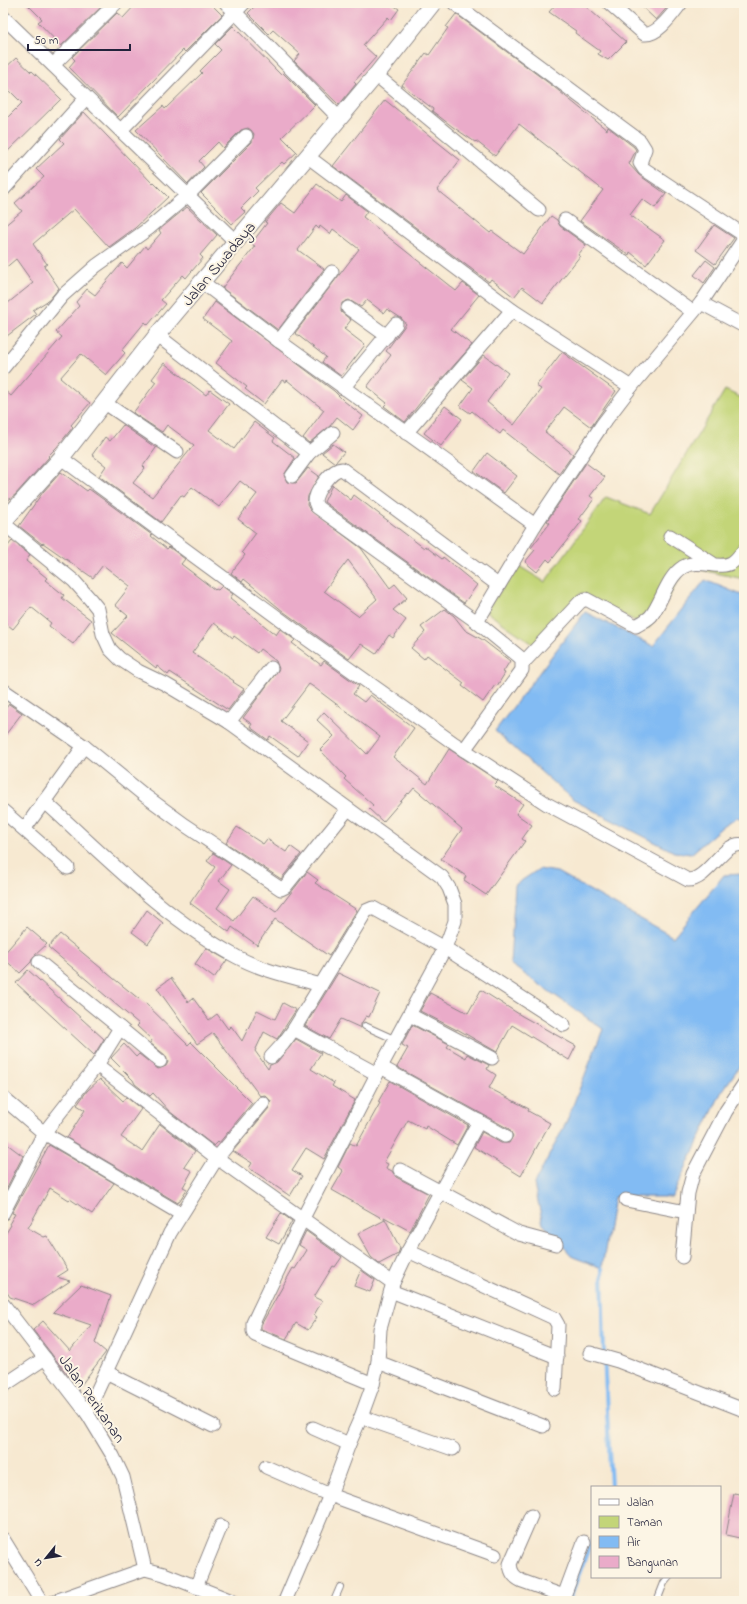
<svg xmlns="http://www.w3.org/2000/svg" width="747" height="1604" viewBox="0 0 747 1604" font-family="'Indie Flower',sans-serif">
<style>
.green{fill:#c3d578;stroke:#727c5a}
.water{fill:#82bbf3;stroke:#526e97}
.lines{fill:none;stroke-linecap:round;stroke-linejoin:round}
.stream{stroke:#82bbf3;stroke-width:4}
.building{fill:#eaabc9;fill-rule:evenodd}
.service-casing{stroke:#8c8686;stroke-width:8}
.minor-casing{stroke:#8c8686;stroke-width:15}
.tertiary-casing{stroke:#8c8686;stroke-width:18}
.service{stroke:#fff;stroke-width:6}
.minor{stroke:#fff;stroke-width:13}
.tertiary{stroke:#fff;stroke-width:16}
.labels{text-anchor:middle;stroke-width:4;stroke-linejoin:round;paint-order:stroke}
.street-label{font-size:16px;fill:#22223b;stroke:#fcf5e5}
</style>
<rect width="100%" height="100%" fill="#fcf5e5"/>
<filter id="ink" filterUnits="userSpaceOnUse"><feTurbulence type="fractalNoise" baseFrequency=".025" numOctaves="2"/><feDisplacementMap in="SourceGraphic" scale="8" xChannelSelector="R" yChannelSelector="G"/><feConvolveMatrix kernelMatrix="1 2 1 2 8 2 1 2 1" color-interpolation-filters="sRGB"/></filter>
<filter id="wash" filterUnits="userSpaceOnUse"><feTurbulence type="fractalNoise" baseFrequency=".012" numOctaves="4" result="noise"/><feDisplacementMap in="SourceGraphic" scale="16" xChannelSelector="R" yChannelSelector="G"/><feGaussianBlur stdDeviation="0.9" result="paint"/><feColorMatrix in="noise" values="0 0 0 0 0 0 0 0 0 0 0 0 0 0 0 0 0 1.4 0 .05"/><feComposite in="paint" operator="in"/></filter>
<g filter="url(#wash)">
<rect width="100%" height="100%" fill="#f7e9d1"/>
<!-- green -->
<polygon class="green" points="725,390 744,399 744,579 687,567 649,628 581,593 536,646 485,611 519,566 545,582 606,497 650,514"/>
<!-- water -->
<g class="water">
<polygon points="705,580 744,596 744,821 737,818 722,827 691,854 674,852 573,800 495,731 585,612 653,646"/>
<polygon points="539,869 557,872 673,937 724,875 744,874 744,1060 721,1093 672,1197 614,1197 602,1268 573,1257 543,1224 534,1184 566,1123 603,1029 510,964 515,885"/>
</g>
<g class="lines">
<!-- stream -->
<g class="stream">
<polyline points="602,1268 604,1355 611,1487"/>
<polyline points="569,1601 592,1539"/>
</g>
</g>
<g id="blocks">
<!-- building -->
<g class="building">
<polygon points="26,3 105,3 61,46 38,22 42,19"/>
<polygon points="137,3 210,3 222,15 185,52 183,50 118,117 69,67 75,60 72,57 117,13 123,18"/>
<polygon points="258,3 390,3 399,9 391,20 388,17 363,45 376,57 354,82 356,84 339,105 294,61 300,54 273,30 269,34 248,13"/>
<polygon points="557,3 582,3 626,42 608,60 598,54 600,51 575,33 576,31 549,12"/>
<polygon points="638,3 671,3 656,20"/>
<polygon points="456,14 554,87 607,130 608,127 634,147 636,150 629,164 639,175 666,194 655,208 642,199 630,215 665,240 646,265 630,252 629,255 580,221 603,190 519,124 495,156 476,141 475,142 453,127 432,111 433,109 402,85 426,53 429,55 448,28 446,27"/>
<polygon points="233,26 281,75 283,73 315,105 282,137 297,152 284,164 282,162 255,188 258,191 241,208 245,212 232,224 201,193 252,142 254,134 251,130 248,128 241,130 223,148 218,142 199,161 204,167 188,184 136,130 163,106 165,109 202,73 200,71 221,50 215,44"/>
<polygon points="16,58 31,72 32,71 61,99 3,156 3,122 22,103 3,84 3,70"/>
<polygon points="385,100 460,160 437,190 490,233 492,231 523,254 551,216 557,220 560,226 586,245 578,255 580,256 543,303 522,287 514,297 491,279 489,282 333,166"/>
<polygon points="84,112 153,184 154,183 168,197 135,228 109,247 74,209 33,244 47,264 44,266 59,288 49,300 33,310 36,314 3,339 3,307 33,283 16,259 3,270 3,227 22,211 15,203 44,177 36,169 64,143 60,139"/>
<polygon points="317,184 341,202 346,195 367,211 363,217 456,291 463,283 479,295 451,329 472,345 432,390 431,389 405,422 384,406 387,403 367,387 391,355 386,351 406,324 401,318 387,309 384,313 367,300 361,307 349,300 342,303 341,312 351,320 344,329 365,345 341,376 322,362 326,357 295,333 359,249 333,229 330,234 320,226 319,229 316,226 298,250 324,269 278,330 222,288 255,246 251,244 267,223 265,222 281,203 295,213"/>
<polygon points="187,207 217,235 200,255 203,258 186,278 183,275 161,300 166,304 148,325 145,322 122,350 125,353 106,375 81,354 60,378 90,403 71,425 73,427 57,447 48,456 49,457 15,495 3,504 3,389 11,396 62,337 56,332 79,306 76,302 87,289 95,295 122,263 127,268 145,246 147,249 161,233 159,230"/>
<polygon points="714,225 734,238 715,264 696,250"/>
<polygon points="706,260 715,267 704,283 694,275"/>
<polygon points="215,302 334,391 344,401 363,416 353,430 337,417 330,426 309,443 303,438 324,410 287,380 286,382 282,380 264,404 245,389 247,387 216,363 232,341 203,319"/>
<polygon points="562,352 616,391 591,427 564,407 545,432 573,454 559,474 503,430 500,434 472,411 470,413 460,406 473,388 462,380 484,355 508,373 487,402 514,425 541,389 536,386"/>
<path d="M164,363l42,32 4,-5 19,14 -20,26 25,19 20,-27 21,16 -2,3 22,17 -11,17 3,7 9,1 12,-15 11,8 -11,20 -1,9 3,5 51,38 29,40 5,-4 12,14 -14,12 13,10 -13,18 -4,-3 -13,19 -15,-10 -12,15 -65,-47 -40,-33 -2,3 -11,-9 14,-18 -3,-3 14,-19 -18,-14 19,-25 -17,-13 -21,26 -27,-20 -8,10 -3,-2 -20,27 -62,-46 7,-10 -14,-11 13,-18 5,4 13,-16 33,23 -13,18 2,2 -12,15 19,14 42,-52 -27,-20 -5,7 -29,-19 23,-31 -4,-3zM348,560l29,39 -19,17 -34,-25z"/>
<polygon points="445,406 462,419 441,446 424,433"/>
<polygon points="333,444 344,452 335,463 322,453"/>
<polygon points="487,453 517,476 504,493 474,471"/>
<polygon points="586,463 605,477 590,496 594,499 579,519 582,521 550,562 547,559 537,572 525,562 535,550 531,548 550,523 547,521"/>
<polygon points="61,472 87,491 89,489 152,535 151,536 167,549 169,547 185,559 181,564 215,590 216,589 218,590 222,586 233,594 230,598 276,635 280,629 295,640 292,643 321,665 324,661 359,686 353,694 364,702 370,695 414,728 393,757 427,784 449,749 498,781 494,785 523,804 516,814 532,825 522,839 525,841 486,895 464,880 466,876 441,859 462,829 414,788 409,794 408,793 383,822 369,809 373,805 344,779 346,777 320,750 334,736 317,720 324,712 367,754 380,737 315,688 309,684 281,721 308,741 298,756 270,736 268,740 250,727 252,724 243,718 279,669 276,661 260,649 257,653 234,636 233,638 214,623 192,653 234,681 233,682 244,689 228,710 170,672 168,675 157,666 156,668 112,633 128,616 115,605 130,586 103,565 93,578 43,543 42,544 19,526 43,492"/>
<polygon points="332,485 351,500 354,495 424,548 425,546 442,559 443,557 477,585 464,603 324,502"/>
<polygon points="12,541 30,555 26,561 47,578 45,580 64,595 62,598 91,620 73,644 49,626 51,623 31,607 13,629 3,621 3,552"/>
<polygon points="445,609 454,616 465,630 483,640 510,661 503,672 505,673 497,686 495,685 483,702 462,686 464,683 427,655 424,659 411,648 425,632 421,627"/>
<polygon points="9,704 22,713 3,738 3,712"/>
<polygon points="237,827 263,844 267,839 286,852 290,846 301,854 281,879 226,843"/>
<polygon points="213,853 231,865 219,881 230,889 217,908 234,921 253,896 276,912 307,872 318,880 315,883 357,910 329,956 275,919 257,945 232,927 229,932 190,903 215,867 207,861"/>
<polygon points="147,910 163,923 148,944 132,932"/>
<polygon points="27,927 47,944 33,957 31,962 20,973 3,958 3,955"/>
<polygon points="60,934 113,978 139,999 140,998 188,1045 191,1042 252,1103 219,1143 218,1142 214,1146 169,1111 153,1093 150,1096 135,1084 133,1080 111,1058 124,1044 136,1057 139,1054 158,1069 166,1066 168,1062 165,1055 150,1043 152,1040 137,1026 139,1024 48,947"/>
<polygon points="206,948 227,960 214,978 195,964"/>
<polygon points="28,970 104,1039 94,1055 16,983"/>
<polygon points="338,973 380,993 369,1017 366,1016 361,1024 361,1028 341,1019 329,1039 305,1026"/>
<polygon points="171,978 188,1002 193,998 209,1020 217,1014 228,1029 231,1026 242,1041 257,1010 275,1019 283,1003 296,1010 277,1039 264,1032 255,1051 268,1069 270,1065 277,1062 296,1039 321,1053 311,1069 334,1083 332,1086 355,1100 324,1159 306,1148 292,1170 302,1176 290,1196 249,1168 252,1163 233,1151 269,1108 271,1101 265,1095 260,1096 213,1033 197,1044 157,988"/>
<polygon points="481,990 522,1016 576,1046 569,1060 512,1025 497,1052 457,1029 457,1030 420,1011 430,993 468,1013"/>
<polygon points="412,1025 449,1044 447,1047 466,1058 467,1054 489,1065 487,1069 496,1075 489,1088 529,1109 528,1111 550,1123 521,1176 474,1147 482,1132 501,1143 509,1143 513,1136 509,1129 397,1067 408,1048 402,1045"/>
<polygon points="100,1079 123,1101 126,1097 141,1109 121,1137 142,1151 160,1124 195,1151 184,1167 192,1171 183,1187 187,1189 178,1203 67,1138 85,1110 77,1105 87,1091"/>
<polygon points="390,1081 468,1125 457,1145 426,1126 425,1129 408,1120 384,1162 388,1164 386,1168 392,1171 396,1177 429,1194 410,1231 384,1217 400,1248 398,1254 379,1264 371,1257 358,1234 385,1220 332,1190 343,1171 338,1167 350,1143 356,1146 380,1103 378,1102"/>
<polygon points="3,1141 23,1156 3,1195"/>
<polygon points="49,1145 114,1183 92,1214 70,1199 69,1200 50,1188 28,1228 44,1237 47,1236 68,1270 57,1277 70,1281 34,1305 10,1297 3,1286 3,1238 11,1225 9,1224 15,1214 12,1213"/>
<polygon points="281,1213 292,1221 279,1244 266,1237"/>
<polygon points="306,1231 342,1257 335,1267 333,1266 314,1297 322,1301 314,1315 317,1317 308,1330 296,1323 286,1339 261,1329 261,1325 293,1268 295,1269 307,1250 299,1245"/>
<polygon points="361,1270 375,1280 370,1292 354,1286"/>
<polygon points="81,1285 111,1296 95,1343 106,1352 81,1385 67,1374 33,1330 43,1321 70,1351 91,1325 53,1312"/>
<polygon points="734,1493 744,1495 744,1539 726,1535"/>
</g>
</g>
</g>
<g filter="url(#ink)">
<use href="#blocks" fill-opacity="0" stroke="#8c8686" stroke-width="1"/>
<g class="lines">
<!-- service casing -->
<g class="service-casing">
<g id="service">
<polyline points="365,1026 396,1040"/>
<polyline points="334,1601 340,1587"/>
<polyline points="657,1601 664,1583 669,1577"/>
</g>
</g>
<!-- minor casing -->
<g class="minor-casing">
<g id="minor">
<polyline points="226,3 339,118"/>
<polyline points="454,3 640,141 645,149 640,163 644,169 744,235"/>
<path d="M609,3l35,31c14,2 29,-21 37,-31"/>
<polyline points="3,17 235,241"/>
<polyline points="53,65 116,3"/>
<polyline points="376,75 539,210"/>
<polyline points="121,130 244,3"/>
<polyline points="307,156 512,310 631,387"/>
<polyline points="3,190 86,98"/>
<polyline points="565,220 693,312"/>
<polyline points="202,282 279,341 535,525"/>
<polyline points="701,303 744,326"/>
<polyline points="348,308 387,336"/>
<polyline points="157,335 309,453"/>
<polyline points="279,341 332,272"/>
<polyline points="3,368 62,296 96,266 148,229 188,195 246,136"/>
<polyline points="343,388 396,324"/>
<polyline points="105,403 177,452"/>
<polyline points="406,433 512,310"/>
<path d="M61,458l239,176 155,110 92,60 141,76c21,0 36,-41 56,-35"/>
<polyline points="292,476 309,453 333,433"/>
<polyline points="3,523 74,581 90,599 98,609 103,634 110,649 120,659 138,671 165,684 229,722 442,877 449,888 455,904 455,921 445,948 377,1074 303,1218 253,1323 253,1331 255,1335 373,1384"/>
<polyline points="670,536 712,563"/>
<polyline points="477,622 535,525 602,425 631,387 701,303 744,239"/>
<path d="M523,663l57,-61 6,-3 50,27c5,-3 11,-6 15,-10 11,-14 16,-39 32,-49 16,-9 36,3 48,-4 5,-2 10,-10 13,-13"/>
<polyline points="3,690 84,746 144,795 185,825 281,889 285,887 348,809"/>
<polyline points="229,722 271,668"/>
<path d="M464,750l58,-80v-11l-45,-37 -160,-115 -2,-5c0,-10 16,-33 27,-33l156,116"/>
<path d="M44,801c61,55 120,117 193,156 26,14 56,20 84,28"/>
<polyline points="3,811 68,868"/>
<polyline points="25,828 84,746"/>
<polyline points="410,1015 492,1058"/>
<polyline points="120,1028 160,1061"/>
<polyline points="294,1029 377,1074"/>
<polyline points="271,1057 283,1044 294,1029 366,911 373,908 445,948 564,1025"/>
<polyline points="97,1065 217,1158 393,1283"/>
<polyline points="381,1067 505,1136"/>
<polyline points="3,1098 44,1133 181,1214"/>
<polyline points="400,1170 519,1234 556,1244"/>
<polyline points="626,1200 686,1212"/>
<polyline points="3,1213 44,1133 97,1065 120,1028 39,962"/>
<polyline points="408,1251 554,1318 558,1325 555,1389"/>
<polyline points="682,1257 688,1193 693,1174 726,1111 744,1084"/>
<polyline points="391,1291 557,1357"/>
<polyline points="3,1304 87,1413 113,1456 123,1477 145,1569"/>
<polyline points="590,1353 618,1361 744,1410"/>
<polyline points="378,1362 543,1426"/>
<polyline points="106,1372 213,1426"/>
<polyline points="3,1386 45,1358"/>
<polyline points="87,1413 170,1233 217,1158 263,1103"/>
<polyline points="361,1417 453,1449"/>
<polyline points="313,1428 349,1444"/>
<polyline points="266,1467 330,1495 495,1555"/>
<path d="M531,1516l-21,48c1,9 4,13 12,17l42,15 -2,5"/>
<polyline points="3,1539 41,1601"/>
<polyline points="196,1587 221,1526"/>
<polyline points="564,1596 584,1542"/>
<polyline points="55,1601 145,1569 164,1574 232,1601"/>
<polyline points="285,1601 330,1495 349,1444 361,1417 373,1384 378,1362 380,1329 393,1283 408,1251 479,1121"/>
</g>
</g>
<!-- tertiary casing -->
<g class="tertiary-casing">
<polyline id="tertiary" points="3,522 61,458 157,335 376,75 433,3"/>
</g>
<!-- service -->
<use href="#service" class="service"/>
<!-- minor -->
<use href="#minor" class="minor"/>
<!-- tertiary -->
<use href="#tertiary" class="tertiary"/>
</g>
</g>
<g class="labels">
<!-- street labels -->
<g class="street-label">
<text transform="translate(218 263) rotate(-50)" y="6">Jalan Swadaya</text>
<text transform="translate(93 1398) rotate(55)" y="6">Jalan Perikanan</text>
</g>
</g>
<!-- margin -->
<rect width="747" height="1604" fill="none" stroke="#fcf5e5" stroke-width="16"/>
<!-- legend -->
<rect x="591" y="1486" width="130" height="92" fill="#fcf5e5" stroke="#a5a1a1"/>
<rect x="599" y="1499" width="20" height="6" fill="#ffffff" stroke="#a5a1a1"/>
<text x="627" y="1506" font-size="12" fill="#22223b">Jalan</text>
<rect x="599" y="1516" width="20" height="12" fill="#c3d578" stroke="#a5a1a1"/>
<text x="627" y="1526" font-size="12" fill="#22223b">Taman</text>
<rect x="599" y="1536" width="20" height="12" fill="#82bbf3" stroke="#a5a1a1"/>
<text x="627" y="1546" font-size="12" fill="#22223b">Air</text>
<rect x="599" y="1556" width="20" height="12" fill="#eaabc9" stroke="#a5a1a1"/>
<text x="627" y="1566" font-size="12" fill="#22223b">Bangunan</text>
<!-- north arrow -->
<g transform="translate(46 1558) rotate(240)" stroke="#fcf5e5" stroke-width="3" paint-order="stroke">
<path d="M0-3L7 15L0 10L-7 15Z" fill="#22223b"/>
<text y="-6" font-size="11" font-weight="bold" text-anchor="middle" fill="#22223b">U</text>
</g>
<!-- scale -->
<path d="M28 44v6h102v-6" fill="none" stroke="#22223b" stroke-width="2"/>
<text x="34" y="44" font-size="12" fill="#22223b" stroke="#fcf5e5" stroke-width="3" paint-order="stroke">50 m</text>
</svg>
